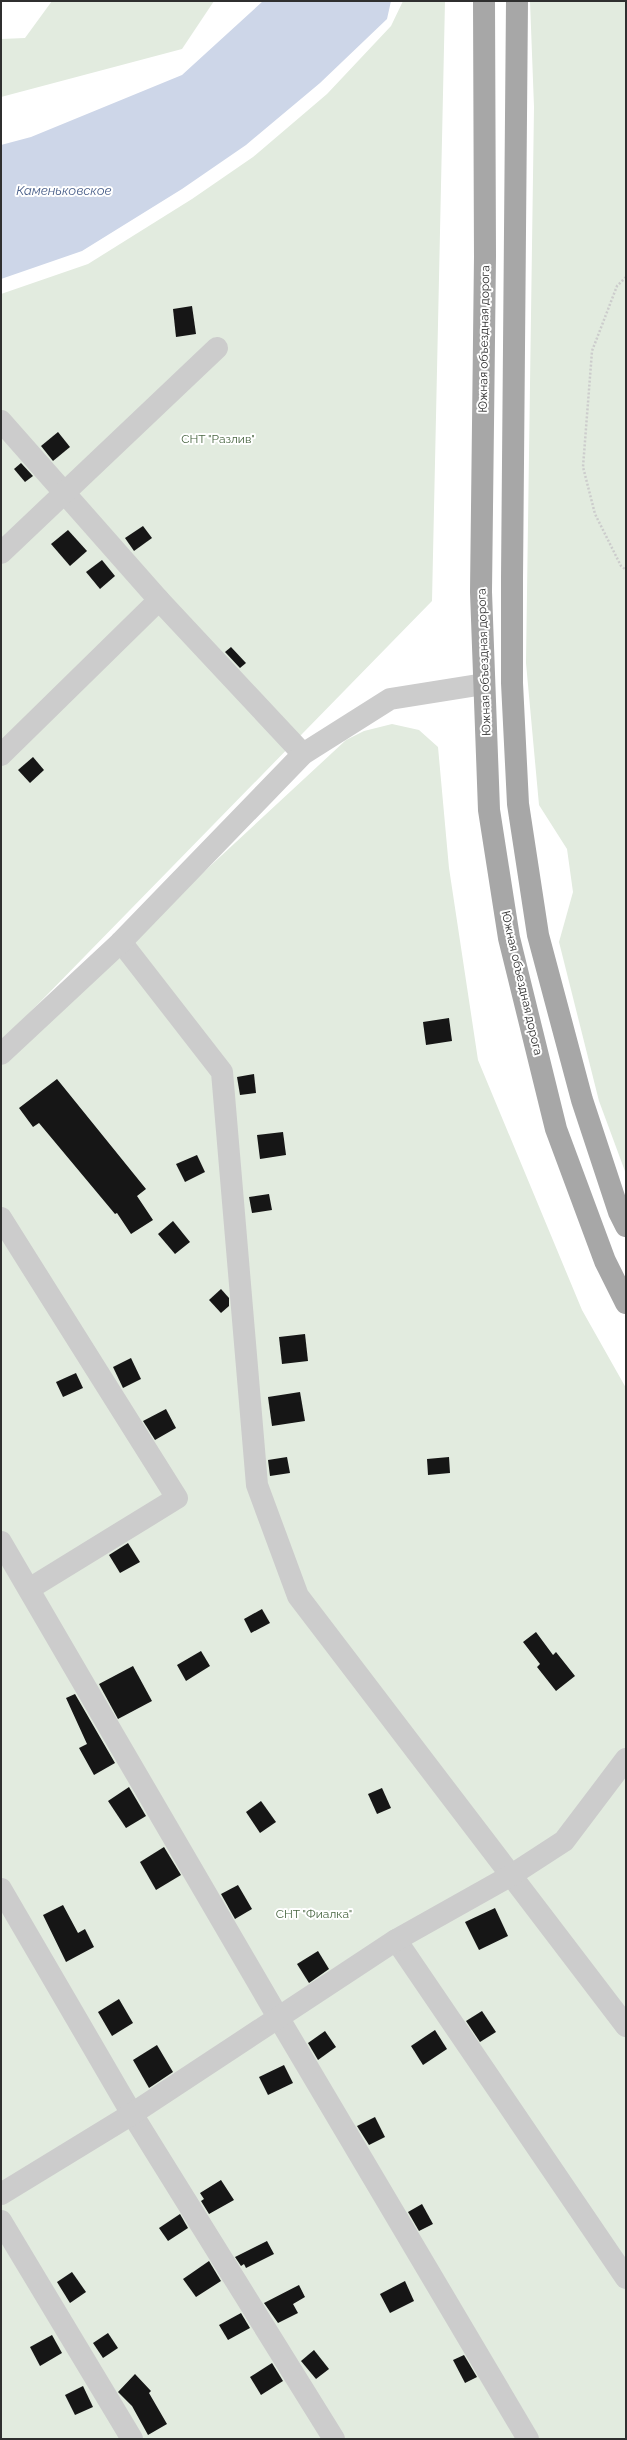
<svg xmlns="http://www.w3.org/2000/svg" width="627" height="2440" viewBox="0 0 627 2440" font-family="Raleway,sans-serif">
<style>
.green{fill:#e2ebdf}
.water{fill:#cdd6e8}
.building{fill:#161616}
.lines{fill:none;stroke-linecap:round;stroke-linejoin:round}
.path{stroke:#ccc;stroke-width:2.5;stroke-dasharray:2 2;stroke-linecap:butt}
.minor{stroke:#ccc;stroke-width:22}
.major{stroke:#a7a7a7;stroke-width:22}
.labels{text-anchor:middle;stroke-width:4;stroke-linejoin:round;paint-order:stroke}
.street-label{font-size:12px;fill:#2f2f2f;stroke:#fff}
.park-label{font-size:12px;fill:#496642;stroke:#fff}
.water-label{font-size:13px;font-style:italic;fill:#475d88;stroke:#fff}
</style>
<rect width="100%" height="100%" fill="#fff"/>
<!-- green -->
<g class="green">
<polygon points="52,1 214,1 182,49 1,97 1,39 25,38"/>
<polygon points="403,1 445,1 432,601 1,1042 1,294 88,264 192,199 253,157 327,94 391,26"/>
<polygon points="530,1 626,1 626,1174 599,1101 559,942 573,892 567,849 539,805 526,663 534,107"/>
<polygon points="392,724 419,730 438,747 449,868 478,1060 582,1310 626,1388 626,2439 1,2439 1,1060 346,740 364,731"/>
</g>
<!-- water -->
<polygon class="water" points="263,1 391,1 387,19 320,83 246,145 182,189 82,251 1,279 1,145 31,137 182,75"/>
<!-- building -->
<g class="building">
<polygon points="192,306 196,334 176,337 173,309"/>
<polygon points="58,432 70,447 53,461 41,446"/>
<polygon points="21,463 33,476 25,482 14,469"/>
<polygon points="143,526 152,538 134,551 125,538"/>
<polygon points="68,530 87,551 70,566 51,544"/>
<polygon points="102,560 115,576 100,589 86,572"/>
<polygon points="231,647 246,663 240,668 225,652"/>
<polygon points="33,757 44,770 30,783 18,770"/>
<polygon points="449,1018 452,1041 426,1045 423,1022"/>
<polygon points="254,1074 256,1093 240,1095 237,1077"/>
<polygon points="57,1079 146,1189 137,1196 153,1220 131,1234 117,1213 115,1214 39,1123 33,1127 19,1108"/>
<polygon points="283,1132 286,1155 260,1159 257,1135"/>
<polygon points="197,1155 205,1172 185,1182 176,1164"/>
<polygon points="269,1194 272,1210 252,1213 249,1197"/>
<polygon points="173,1221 190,1242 175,1254 158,1234"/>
<polygon points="221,1289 229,1298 229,1306 221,1313 209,1300"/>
<polygon points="305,1334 308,1361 282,1364 279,1337"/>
<polygon points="131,1358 141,1379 123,1388 113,1367"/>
<polygon points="76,1373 83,1388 63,1397 56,1382"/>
<polygon points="300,1392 305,1421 272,1426 268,1397"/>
<polygon points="166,1409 176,1428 155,1440 143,1421"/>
<polygon points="287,1457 290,1473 270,1476 268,1460"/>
<polygon points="449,1457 450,1473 428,1475 427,1459"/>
<polygon points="128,1543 140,1562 120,1573 109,1555"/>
<polygon points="262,1609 270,1623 251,1633 244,1619"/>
<polygon points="536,1632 553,1655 556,1652 575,1676 556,1691 537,1667 540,1664 523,1642"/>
<polygon points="201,1651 210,1666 186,1681 177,1665"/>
<polygon points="133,1666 152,1701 118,1719 99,1684"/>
<polygon points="75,1694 115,1763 94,1775 79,1748 87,1744 66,1698"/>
<polygon points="129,1787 146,1816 126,1828 108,1801"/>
<polygon points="382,1788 391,1808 377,1814 368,1794"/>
<polygon points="261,1801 276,1822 260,1833 246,1812"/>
<polygon points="164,1847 181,1875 156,1890 140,1862"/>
<polygon points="238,1885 252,1909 235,1919 221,1894"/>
<polygon points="63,1905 78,1933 85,1929 94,1947 66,1962 43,1915"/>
<polygon points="495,1908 508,1936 479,1950 465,1922"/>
<polygon points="318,1951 329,1969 309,1983 297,1964"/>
<polygon points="119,1999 133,2023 112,2036 98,2012"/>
<polygon points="482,2011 496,2032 480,2042 466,2021"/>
<polygon points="435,2030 447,2049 423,2065 411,2046"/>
<polygon points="325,2031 336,2047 318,2060 308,2043"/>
<polygon points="157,2045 173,2072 149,2088 133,2060"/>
<polygon points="284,2065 293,2083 268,2095 259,2077"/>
<polygon points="375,2117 385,2137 369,2145 357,2126"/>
<polygon points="221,2180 234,2200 209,2214 201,2201 204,2199 200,2193"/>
<polygon points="422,2204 433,2224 419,2231 408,2212"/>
<polygon points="180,2214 188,2228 168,2241 159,2228"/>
<polygon points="267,2241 274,2254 246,2268 244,2264 241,2266 235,2257"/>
<polygon points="209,2261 221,2281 196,2297 183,2279"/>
<polygon points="72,2272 86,2292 70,2303 57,2282"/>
<polygon points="405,2281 414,2301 390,2313 380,2294"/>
<polygon points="299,2285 305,2297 293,2304 298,2313 278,2323 264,2303"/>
<polygon points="241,2313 250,2328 228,2340 219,2325"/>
<polygon points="108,2333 118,2348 103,2358 93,2343"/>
<polygon points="52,2335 62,2353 40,2366 30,2347"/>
<polygon points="314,2350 329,2369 316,2379 301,2361"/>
<polygon points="464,2355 477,2377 465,2383 453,2360"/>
<polygon points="272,2363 283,2381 261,2395 250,2377"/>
<polygon points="135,2374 151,2391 149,2393 167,2424 148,2435 132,2406 118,2392"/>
<polygon points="83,2386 93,2407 75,2415 65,2395"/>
</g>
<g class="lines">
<!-- path -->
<polyline class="path" points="626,277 617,286 592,351 583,467 595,514 621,566 626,570"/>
<!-- minor -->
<g class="minor">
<polyline points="1,421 159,600"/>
<polyline points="1,553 217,348"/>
<polyline points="1,755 159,600 303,754"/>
<polyline points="121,942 222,1072 257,1485 298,1596 626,2026"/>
<polyline points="1,1054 121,942 303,754 390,699 484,684"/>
<polyline points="1,1218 177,1498 29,1589"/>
<polyline points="1,1542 278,2017 528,2439"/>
<polyline points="1,1889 132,2114 334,2439"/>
<polyline points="396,1940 626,2278"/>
<polyline points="1,2194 132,2114 396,1940 510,1876 564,1841 626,1759"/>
<polyline points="1,2221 132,2439"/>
</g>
<!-- major -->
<g class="major">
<polyline points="484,1 485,256 481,592 489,810 509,938 556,1129 605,1261 626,1303"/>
<polyline points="517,1 512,578 512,683 518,804 538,935 582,1100 619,1212 626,1226"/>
</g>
</g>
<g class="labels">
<!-- street labels -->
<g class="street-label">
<text transform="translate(484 339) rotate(-89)" y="4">Южная объездная дорога</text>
<text transform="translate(484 662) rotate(-92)" y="4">Южная объездная дорога</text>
<text transform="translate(522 983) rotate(77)" y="4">Южная объездная дорога</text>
</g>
<!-- park labels -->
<g class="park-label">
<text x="218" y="443">СНТ "Разлив"</text>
<text x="314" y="1918">СНТ "Фиалка"</text>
</g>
<!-- water labels -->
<g class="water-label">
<text x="64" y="195">Каменьковское</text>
</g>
</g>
<!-- border -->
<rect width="627" height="2440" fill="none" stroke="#2f2f2f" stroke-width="4"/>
</svg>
